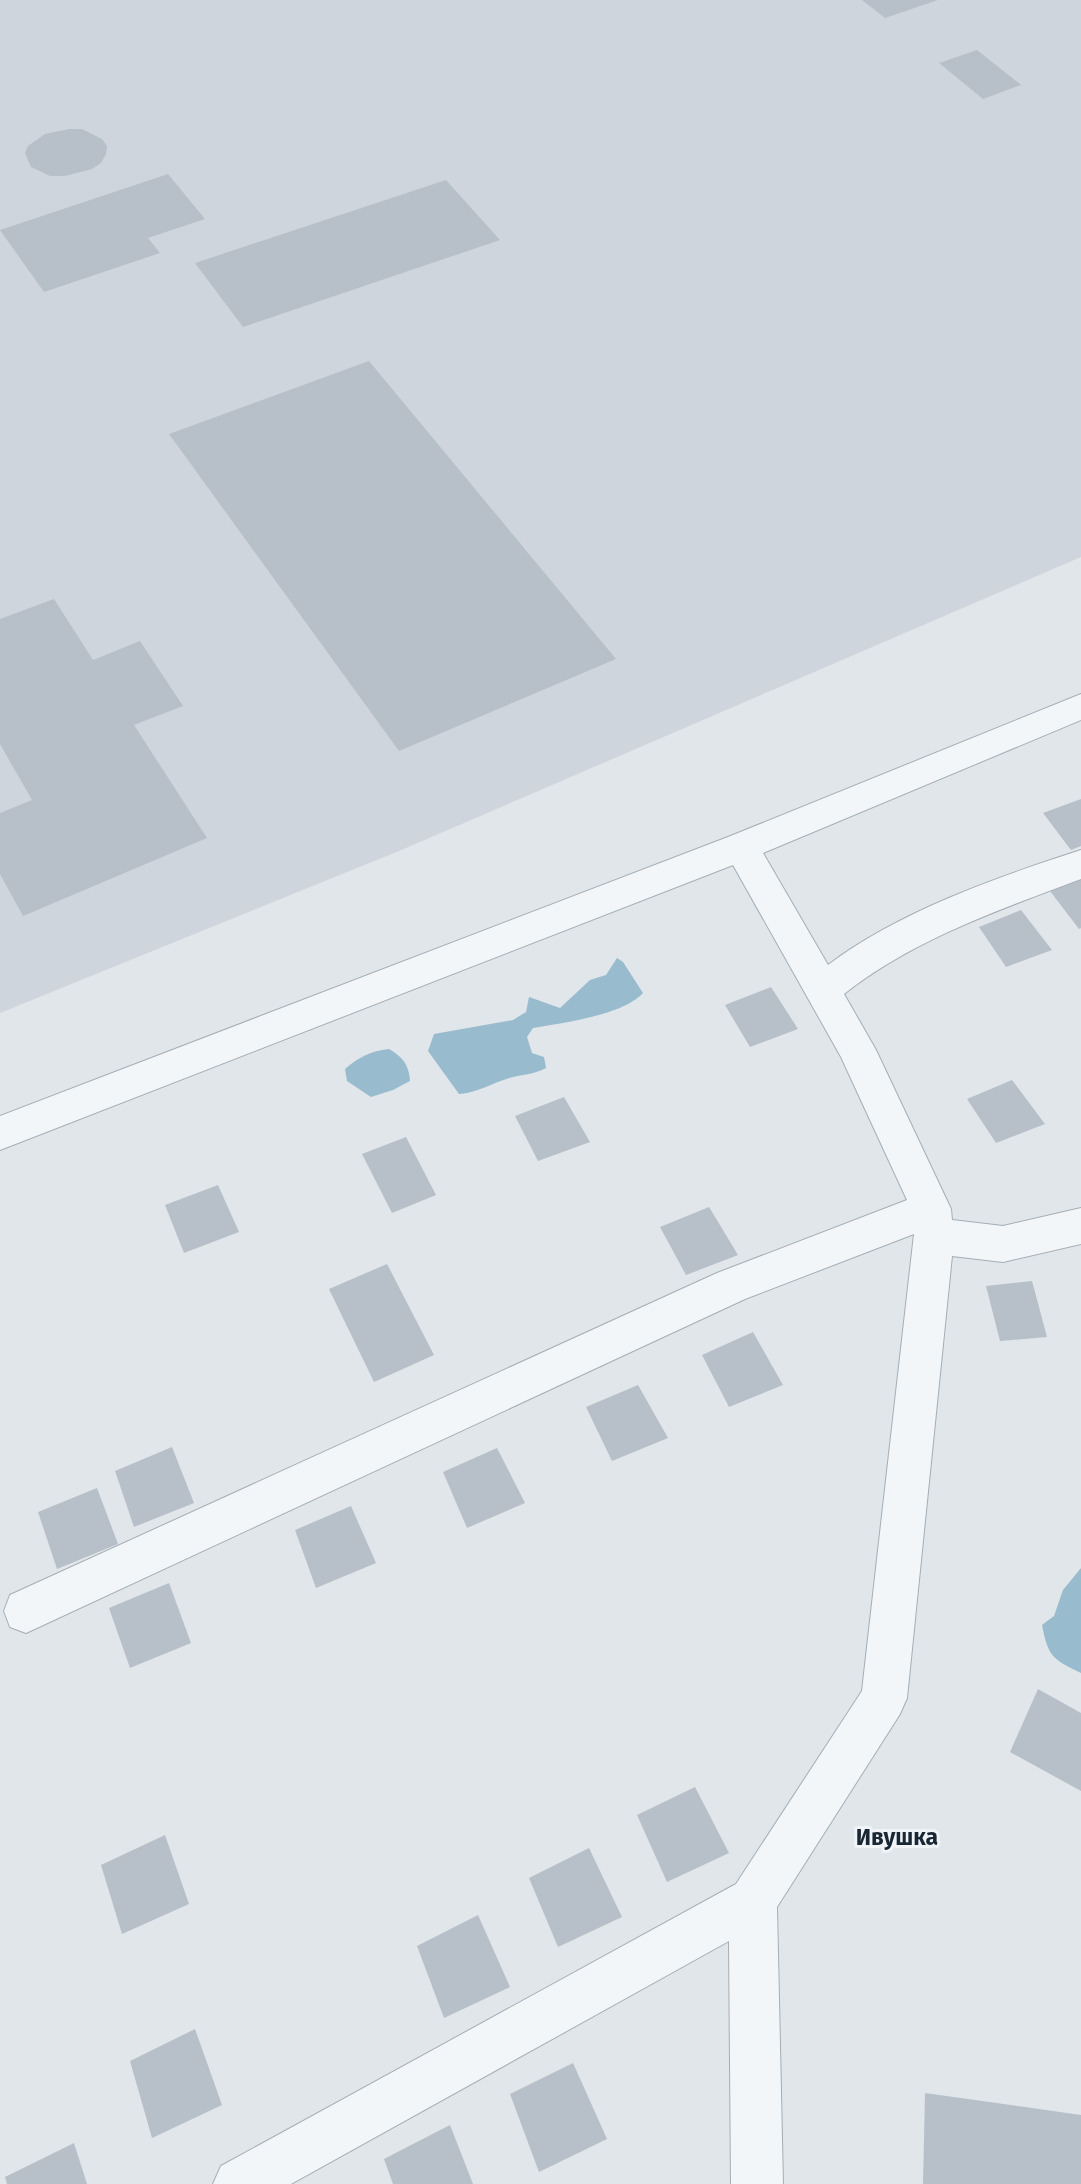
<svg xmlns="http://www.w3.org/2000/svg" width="1081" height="2184" viewBox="0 0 1081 2184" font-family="'Fira Sans',sans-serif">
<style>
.built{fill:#ced5dc}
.water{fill:#98bbce}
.building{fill:#b7c0c8}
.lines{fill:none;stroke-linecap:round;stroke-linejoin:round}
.minor-casing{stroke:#a5aeb5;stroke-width:2}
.minor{fill:#f3f6f8;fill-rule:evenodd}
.labels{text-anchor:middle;stroke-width:6;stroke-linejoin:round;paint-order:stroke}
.near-neighbourhood-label{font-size:23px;font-weight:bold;fill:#192734;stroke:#f0f4f7}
</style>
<rect width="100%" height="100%" fill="#e0e6ea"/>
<!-- built -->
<polygon class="built" points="0,0 1081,0 1081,557 399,851 0,1013"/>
<!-- water -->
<g class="water">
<path d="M617,958l6,4 20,31c-20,22 -80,30 -110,35l-6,9 5,16 12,4 2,11c-11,6 -21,6 -33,9 -19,5 -35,16 -54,17l-31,-43 6,-17 79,-14 13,-8 3,-15 31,11 30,-28 16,-5z"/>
<path d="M389,1049c14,8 20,16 21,32l-17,9 -22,7 -24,-16 -2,-12c14,-12 26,-18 44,-20z"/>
<path d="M1081,1568v105c-29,-14 -33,-17 -39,-48l12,-9 9,-26z"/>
</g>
<!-- building -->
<g class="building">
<polygon points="862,0 938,0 885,18"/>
<polygon points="977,50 1021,85 983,99 939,63"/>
<polygon points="69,129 82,129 102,139 107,146 106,154 101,163 92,169 65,176 50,176 31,167 25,153 28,146 45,134"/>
<polygon points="168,174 205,219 148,238 160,253 44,292 0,230"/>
<polygon points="446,180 500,240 243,327 195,263"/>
<polygon points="369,361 616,659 399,751 169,434"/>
<polygon points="54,599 93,660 140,641 183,706 134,725 207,838 23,916 0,874 0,813 32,800 0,744 0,619"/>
<polygon points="1081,799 1081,846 1071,850 1043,813"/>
<polygon points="1081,878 1081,928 1079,929 1050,891"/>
<polygon points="1021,910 1052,950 1006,967 979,927"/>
<polygon points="771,987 798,1029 750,1047 725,1005"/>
<polygon points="1012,1080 1045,1124 996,1143 967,1099"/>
<polygon points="564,1097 590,1142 538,1161 515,1116"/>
<polygon points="406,1137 436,1195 392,1213 362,1154"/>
<polygon points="218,1185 239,1232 184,1253 165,1205"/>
<polygon points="709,1207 738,1255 686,1275 660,1227"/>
<polygon points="387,1264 434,1355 374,1382 329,1289"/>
<polygon points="1032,1281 1047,1337 1000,1341 986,1286"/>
<polygon points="753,1332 783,1385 729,1407 702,1355"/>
<polygon points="638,1385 668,1438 612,1461 586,1407"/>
<polygon points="172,1447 194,1503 134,1527 115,1471"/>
<polygon points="497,1448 525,1503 467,1528 443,1472"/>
<polygon points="97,1488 118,1544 57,1569 38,1512"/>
<polygon points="351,1506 376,1563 316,1588 295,1530"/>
<polygon points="169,1583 191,1643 130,1668 109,1608"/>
<polygon points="1038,1689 1081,1713 1081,1791 1010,1752"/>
<polygon points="695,1787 729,1853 667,1882 637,1815"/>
<polygon points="165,1835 189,1904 122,1934 101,1865"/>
<polygon points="589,1848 622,1917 558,1947 529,1878"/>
<polygon points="478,1915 510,1987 444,2018 417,1946"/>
<polygon points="195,2029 222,2105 152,2138 130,2061"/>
<polygon points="573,2063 607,2139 539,2172 510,2094"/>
<polygon points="925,2093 1081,2115 1081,2184 923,2184"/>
<polygon points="450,2125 473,2184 393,2184 384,2159"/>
<polygon points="74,2143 87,2184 7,2184 5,2177"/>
</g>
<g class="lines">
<!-- minor casing -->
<g class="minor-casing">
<path id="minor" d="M1081,694v26l-318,133 65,112c70,-53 169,-88 253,-115v29c-82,31 -167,60 -237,115l32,56 75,159 1,11 51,6 78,-18v36l-78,18 -51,-6 -45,442 -7,16 -123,193 6,277h-52l-2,-243 -438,243h-78l8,-18 515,-282 126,-193 52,-457 -169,65 -719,334 -16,-6 -6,-16 6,-16 707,-322 190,-73 -66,-143 -108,-192 -733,285v-34l728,-279z"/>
</g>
<!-- minor -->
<use href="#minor" class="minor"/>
</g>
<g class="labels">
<!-- near-neighbourhood labels -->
<g class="near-neighbourhood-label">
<text x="897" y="1845">Ивушка</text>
</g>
</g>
</svg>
